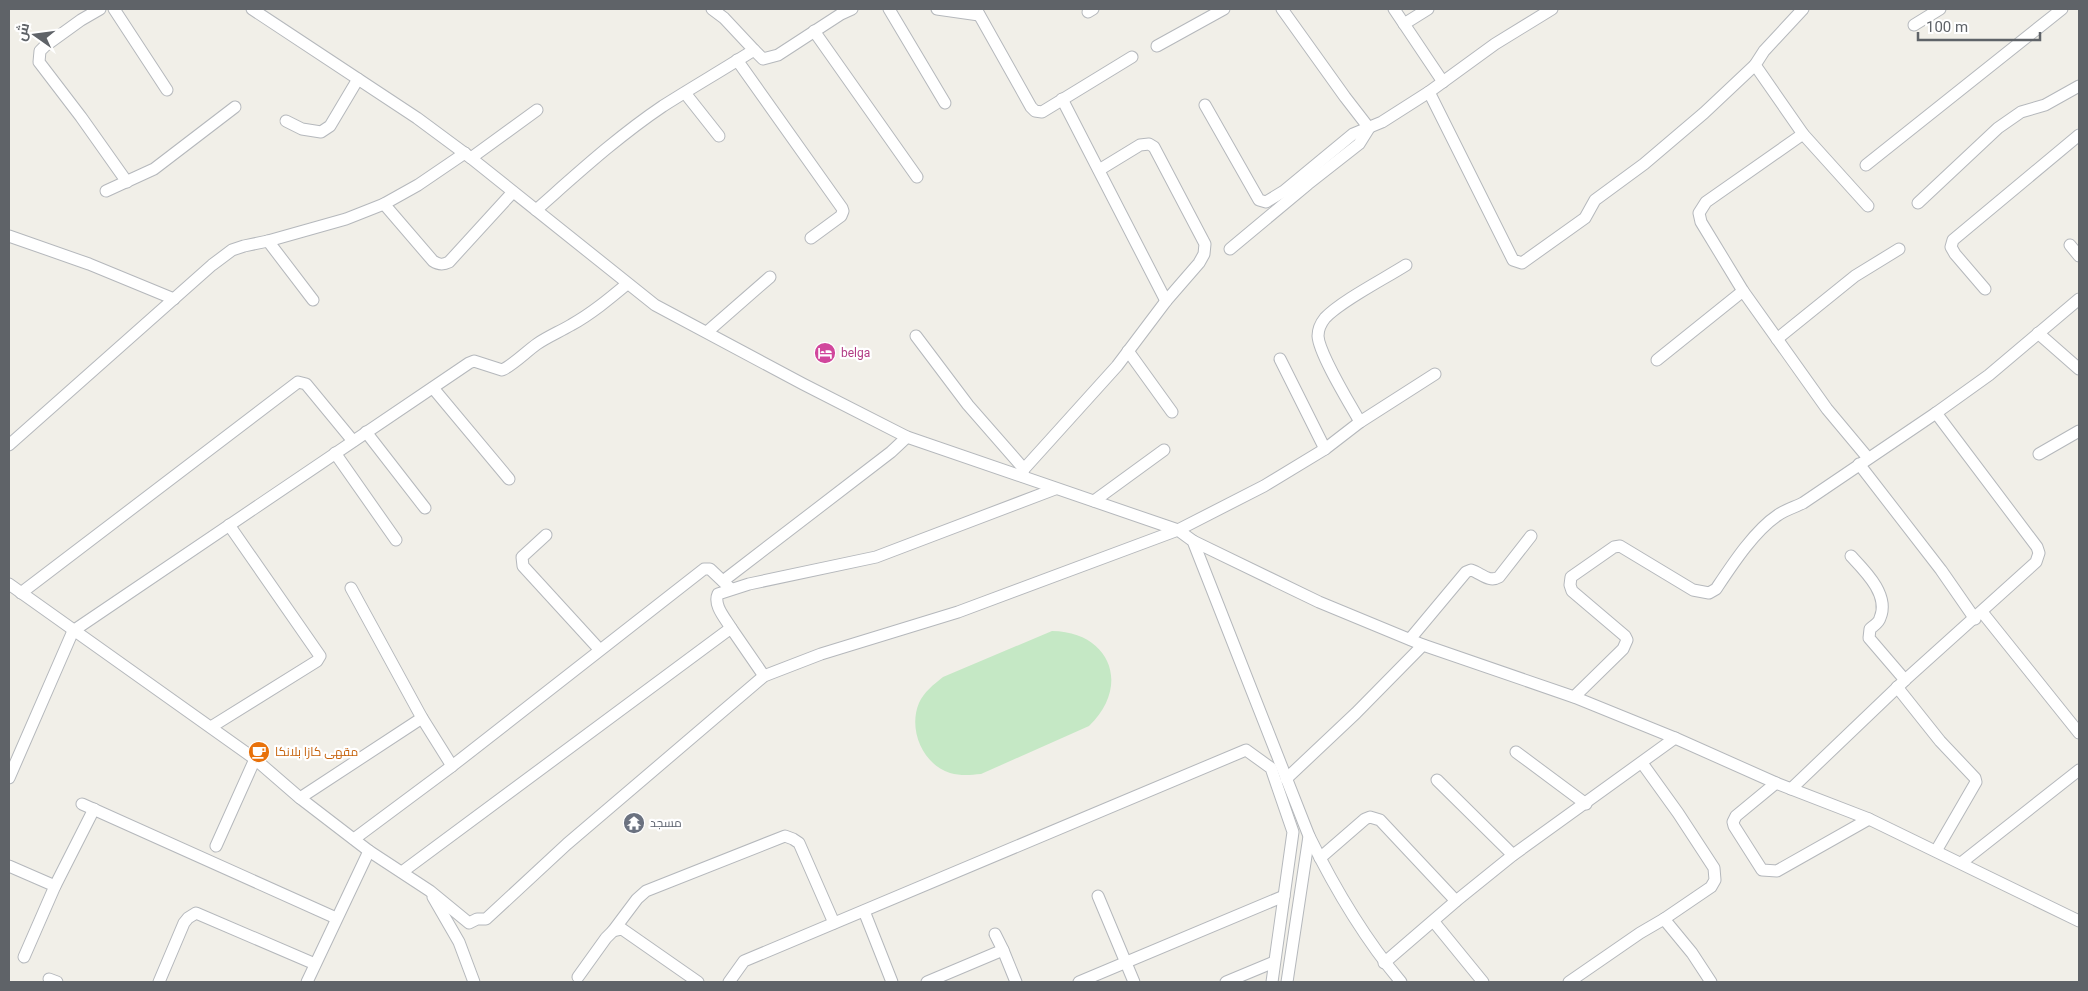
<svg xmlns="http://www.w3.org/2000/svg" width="2088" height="991" viewBox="0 0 2088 991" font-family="Roboto,Cairo,sans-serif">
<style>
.green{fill:#c5e8c5}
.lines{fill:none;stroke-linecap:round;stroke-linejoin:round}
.minor-casing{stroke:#b5b8bc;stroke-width:13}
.minor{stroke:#fff;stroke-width:11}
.labels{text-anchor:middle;stroke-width:4.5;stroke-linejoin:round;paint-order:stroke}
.hotel-label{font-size:12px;fill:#b23c85;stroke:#fff;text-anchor:start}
.food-label{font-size:12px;fill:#c56008;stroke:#fff;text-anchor:start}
.worship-label{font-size:12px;fill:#5b616d;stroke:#fff;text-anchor:start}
</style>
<rect width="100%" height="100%" fill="#f1efe8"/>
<!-- green -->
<path class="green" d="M1052,631c59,1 79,55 37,95l-108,48c-11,1 -20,2 -31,-1 -28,-9 -42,-44 -31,-70 5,-11 14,-18 24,-26z"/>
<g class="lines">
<!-- minor casing -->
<g class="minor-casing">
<g id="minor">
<polyline points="100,9 81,20 45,46 40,51 39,62 81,117 127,182"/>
<polyline points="114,9 167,90"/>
<polyline points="252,9 417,118 471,158 655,305 803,384 907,437 1178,530 1193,541 1309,836 1287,982"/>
<polyline points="889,9 945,103"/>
<polyline points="937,9 979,15"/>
<polyline points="976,9 1031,107 1035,111 1042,112 1132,57"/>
<polyline points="1394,9 1443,82"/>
<polyline points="1803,9 1764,51 1755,65 1803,134 1868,206"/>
<polyline points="1088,12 1093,9"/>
<polyline points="1404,24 1428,9"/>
<polyline points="1914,25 1940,9"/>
<polyline points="814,31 917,177"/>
<polyline points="1157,46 1224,9"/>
<polyline points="754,50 763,59 778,55 841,14 852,9"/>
<polyline points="737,60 842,208 843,211 841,216 811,238"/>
<polyline points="1429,92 1513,260 1522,263 1585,218 1595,200 1644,164 1704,113 1755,65"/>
<polyline points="685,93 719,136"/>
<polyline points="1062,99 1166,301"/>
<polyline points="1205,105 1259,200 1266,202 1284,191 1353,134 1382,122 1429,92 1495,44 1552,9"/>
<polyline points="286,121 302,129 321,132 330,126 358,79"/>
<polyline points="1803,134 1706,202 1699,213 1701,222 1743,291 1827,409 1868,458"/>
<polyline points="471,158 537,110"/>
<polyline points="1866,165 2062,9"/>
<polyline points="106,191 154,169 235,107"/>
<polyline points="1918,203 1998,128 2021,112 2045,105 2079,86"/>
<path d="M384,204l49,57c6,4 10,4 16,1l64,-70"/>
<path d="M536,210c41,-36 81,-73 127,-104 30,-19 61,-37 91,-56l-30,-32 -12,-9"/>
<polyline points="9,236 89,264 174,299"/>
<polyline points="268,241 313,300"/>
<polyline points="2070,245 2079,256"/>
<polyline points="1230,249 1308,184 1359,144 1369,128 1345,97 1282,9"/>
<polyline points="1985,289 1955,254 1951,247 1953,240 2079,135"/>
<polyline points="707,332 770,277"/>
<polyline points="2038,333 2079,369"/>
<polyline points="916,336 968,405 1024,469"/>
<polyline points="1777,339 1855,276 1899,249"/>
<polyline points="1128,351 1172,412"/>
<polyline points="1280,359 1325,449"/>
<polyline points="1657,360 1743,291"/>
<polyline points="433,388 509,479"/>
<path d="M1360,422c-10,-18 -41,-68 -42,-86 0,-7 3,-13 7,-18 16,-17 59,-39 81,-53"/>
<polyline points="366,432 425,508"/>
<polyline points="9,445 212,265 232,250 244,246 268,241 346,219 384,204 418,185 465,153"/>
<polyline points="335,453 396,540"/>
<polyline points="2039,454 2079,431"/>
<polyline points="1859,464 1941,570 1975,619"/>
<polyline points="1022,476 1024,469 1117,366 1166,301 1199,263 1204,254 1205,244 1154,147 1149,144 1140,145 1099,170"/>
<polyline points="1094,501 1164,450"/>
<polyline points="546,535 522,557 523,566 599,649"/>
<polyline points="1193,541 1319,602 1423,645 1574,697 1675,738 1776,783 1869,819 2079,921"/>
<path d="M1851,556c14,15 39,39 29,62 -1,5 -7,8 -10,11l-1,9 36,42"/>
<polyline points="723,581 891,452 907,437"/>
<polyline points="9,584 255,759 300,798 369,851 430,891 469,923 477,919 486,919 567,844 764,676 821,654 958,612 1178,530 1264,486 1325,449 1360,422 1435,374"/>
<polyline points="351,588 422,718 452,766"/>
<polyline points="21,593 298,382 306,384 353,441"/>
<polyline points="1982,612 2079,733"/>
<path d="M731,628c-6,-10 -18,-23 -13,-34l31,-10 127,-27 179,-68"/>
<path d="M1410,639l56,-67 5,-2c10,3 18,13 28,7l32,-41"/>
<polyline points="1897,687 1940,741 1975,778 1976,782 1936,851"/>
<path d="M1574,697l49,-48 4,-9 -2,-4 -53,-45 -2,-6 1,-8 43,-30 6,-1 73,44 16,3 7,-4c16,-24 38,-58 62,-74 7,-5 17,-8 25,-12l133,-90 53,-38 90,-76"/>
<polyline points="211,727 317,661 320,656 229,525"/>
<polyline points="1516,752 1586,804"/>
<polyline points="1642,763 1678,813 1714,868 1715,880 1711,887 1664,919"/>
<path d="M9,778l64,-147 396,-268 5,-2 28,9c10,-4 25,-19 35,-26 10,-7 22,-12 34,-19 20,-11 38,-26 56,-41"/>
<polyline points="1286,779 1356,713 1423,645"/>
<polyline points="1437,780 1513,855"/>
<polyline points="1776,783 1736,816 1733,822 1734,826 1762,870 1777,871 1869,819"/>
<polyline points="1791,789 1905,680 2036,562 2039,553 2037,547 1936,413"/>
<polyline points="300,798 422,718"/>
<polyline points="82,804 336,918"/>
<path d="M1309,836c25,51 55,102 92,146"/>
<polyline points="354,839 452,766 704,569 710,569 731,589"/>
<polyline points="216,846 255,759"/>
<polyline points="1320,858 1365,819 1370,817 1380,820 1456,901"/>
<polyline points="1961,863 2079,770"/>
<polyline points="9,866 55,886"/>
<polyline points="402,872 731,628 764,676"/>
<polyline points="1098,896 1134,982"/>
<polyline points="433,897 459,942 474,982"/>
<polyline points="864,911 892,982"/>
<polyline points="1434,922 1483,982"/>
<polyline points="613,931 637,899 646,891 785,836 793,839 799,843 834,923"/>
<polyline points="995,934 1003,950"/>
<polyline points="24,957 55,886 94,809"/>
<polyline points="1384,963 1456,901 1513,855 1675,738"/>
<polyline points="578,977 606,938 613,931 622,929 698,982"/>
<polyline points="49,979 57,982"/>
<polyline points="159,982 184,923 188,918 196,913 315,964"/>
<polyline points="307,982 369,851"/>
<polyline points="729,982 744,961 1246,750 1271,768 1293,832 1272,982"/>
<polyline points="927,982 1003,950 1016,982"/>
<polyline points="1079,982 1284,896"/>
<polyline points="1226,982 1274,962"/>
<polyline points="1569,982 1640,933 1664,919 1692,953 1711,982"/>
</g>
</g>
<!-- minor -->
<use href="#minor" class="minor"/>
</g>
<!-- icons -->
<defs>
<g id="hotel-disc" transform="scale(1.125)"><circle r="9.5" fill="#d1479c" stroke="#fff"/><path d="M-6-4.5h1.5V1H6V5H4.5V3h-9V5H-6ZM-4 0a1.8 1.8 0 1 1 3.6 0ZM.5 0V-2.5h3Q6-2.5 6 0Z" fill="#fff"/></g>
<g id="cafe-disc" transform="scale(1.125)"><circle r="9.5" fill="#e8710a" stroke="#fff"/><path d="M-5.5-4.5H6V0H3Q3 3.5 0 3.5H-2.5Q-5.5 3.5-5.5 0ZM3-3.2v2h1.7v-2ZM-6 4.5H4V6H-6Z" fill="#fff"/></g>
<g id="temple-disc" transform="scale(1.125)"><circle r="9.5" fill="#6b7280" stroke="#fff"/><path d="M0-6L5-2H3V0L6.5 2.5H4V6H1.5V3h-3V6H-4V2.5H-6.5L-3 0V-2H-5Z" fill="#fff"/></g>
</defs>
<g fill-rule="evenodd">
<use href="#hotel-disc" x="825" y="353"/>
<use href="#cafe-disc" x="259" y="752"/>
<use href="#temple-disc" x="634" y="823"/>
</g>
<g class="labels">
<!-- hotel labels -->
<g class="hotel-label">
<text x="841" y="357">belga</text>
</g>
<!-- food labels -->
<g class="food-label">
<text x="275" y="756">مقهى كازا بلانكا</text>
</g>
<!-- worship labels -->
<g class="worship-label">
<text x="650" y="827">مسجد</text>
</g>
</g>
<!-- border -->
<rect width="2088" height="991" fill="none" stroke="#5f6368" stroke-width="20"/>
<!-- north arrow -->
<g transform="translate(35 35) rotate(284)" stroke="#ffffff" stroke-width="4" paint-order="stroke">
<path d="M0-4L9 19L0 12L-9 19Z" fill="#5f6368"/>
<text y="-8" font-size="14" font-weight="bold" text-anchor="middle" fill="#5f6368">ش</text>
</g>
<!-- scale -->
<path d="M1918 32v8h122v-8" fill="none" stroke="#5f6368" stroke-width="2.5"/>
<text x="1926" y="32" font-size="15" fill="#5f6368" stroke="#ffffff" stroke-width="4" paint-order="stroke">100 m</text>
</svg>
